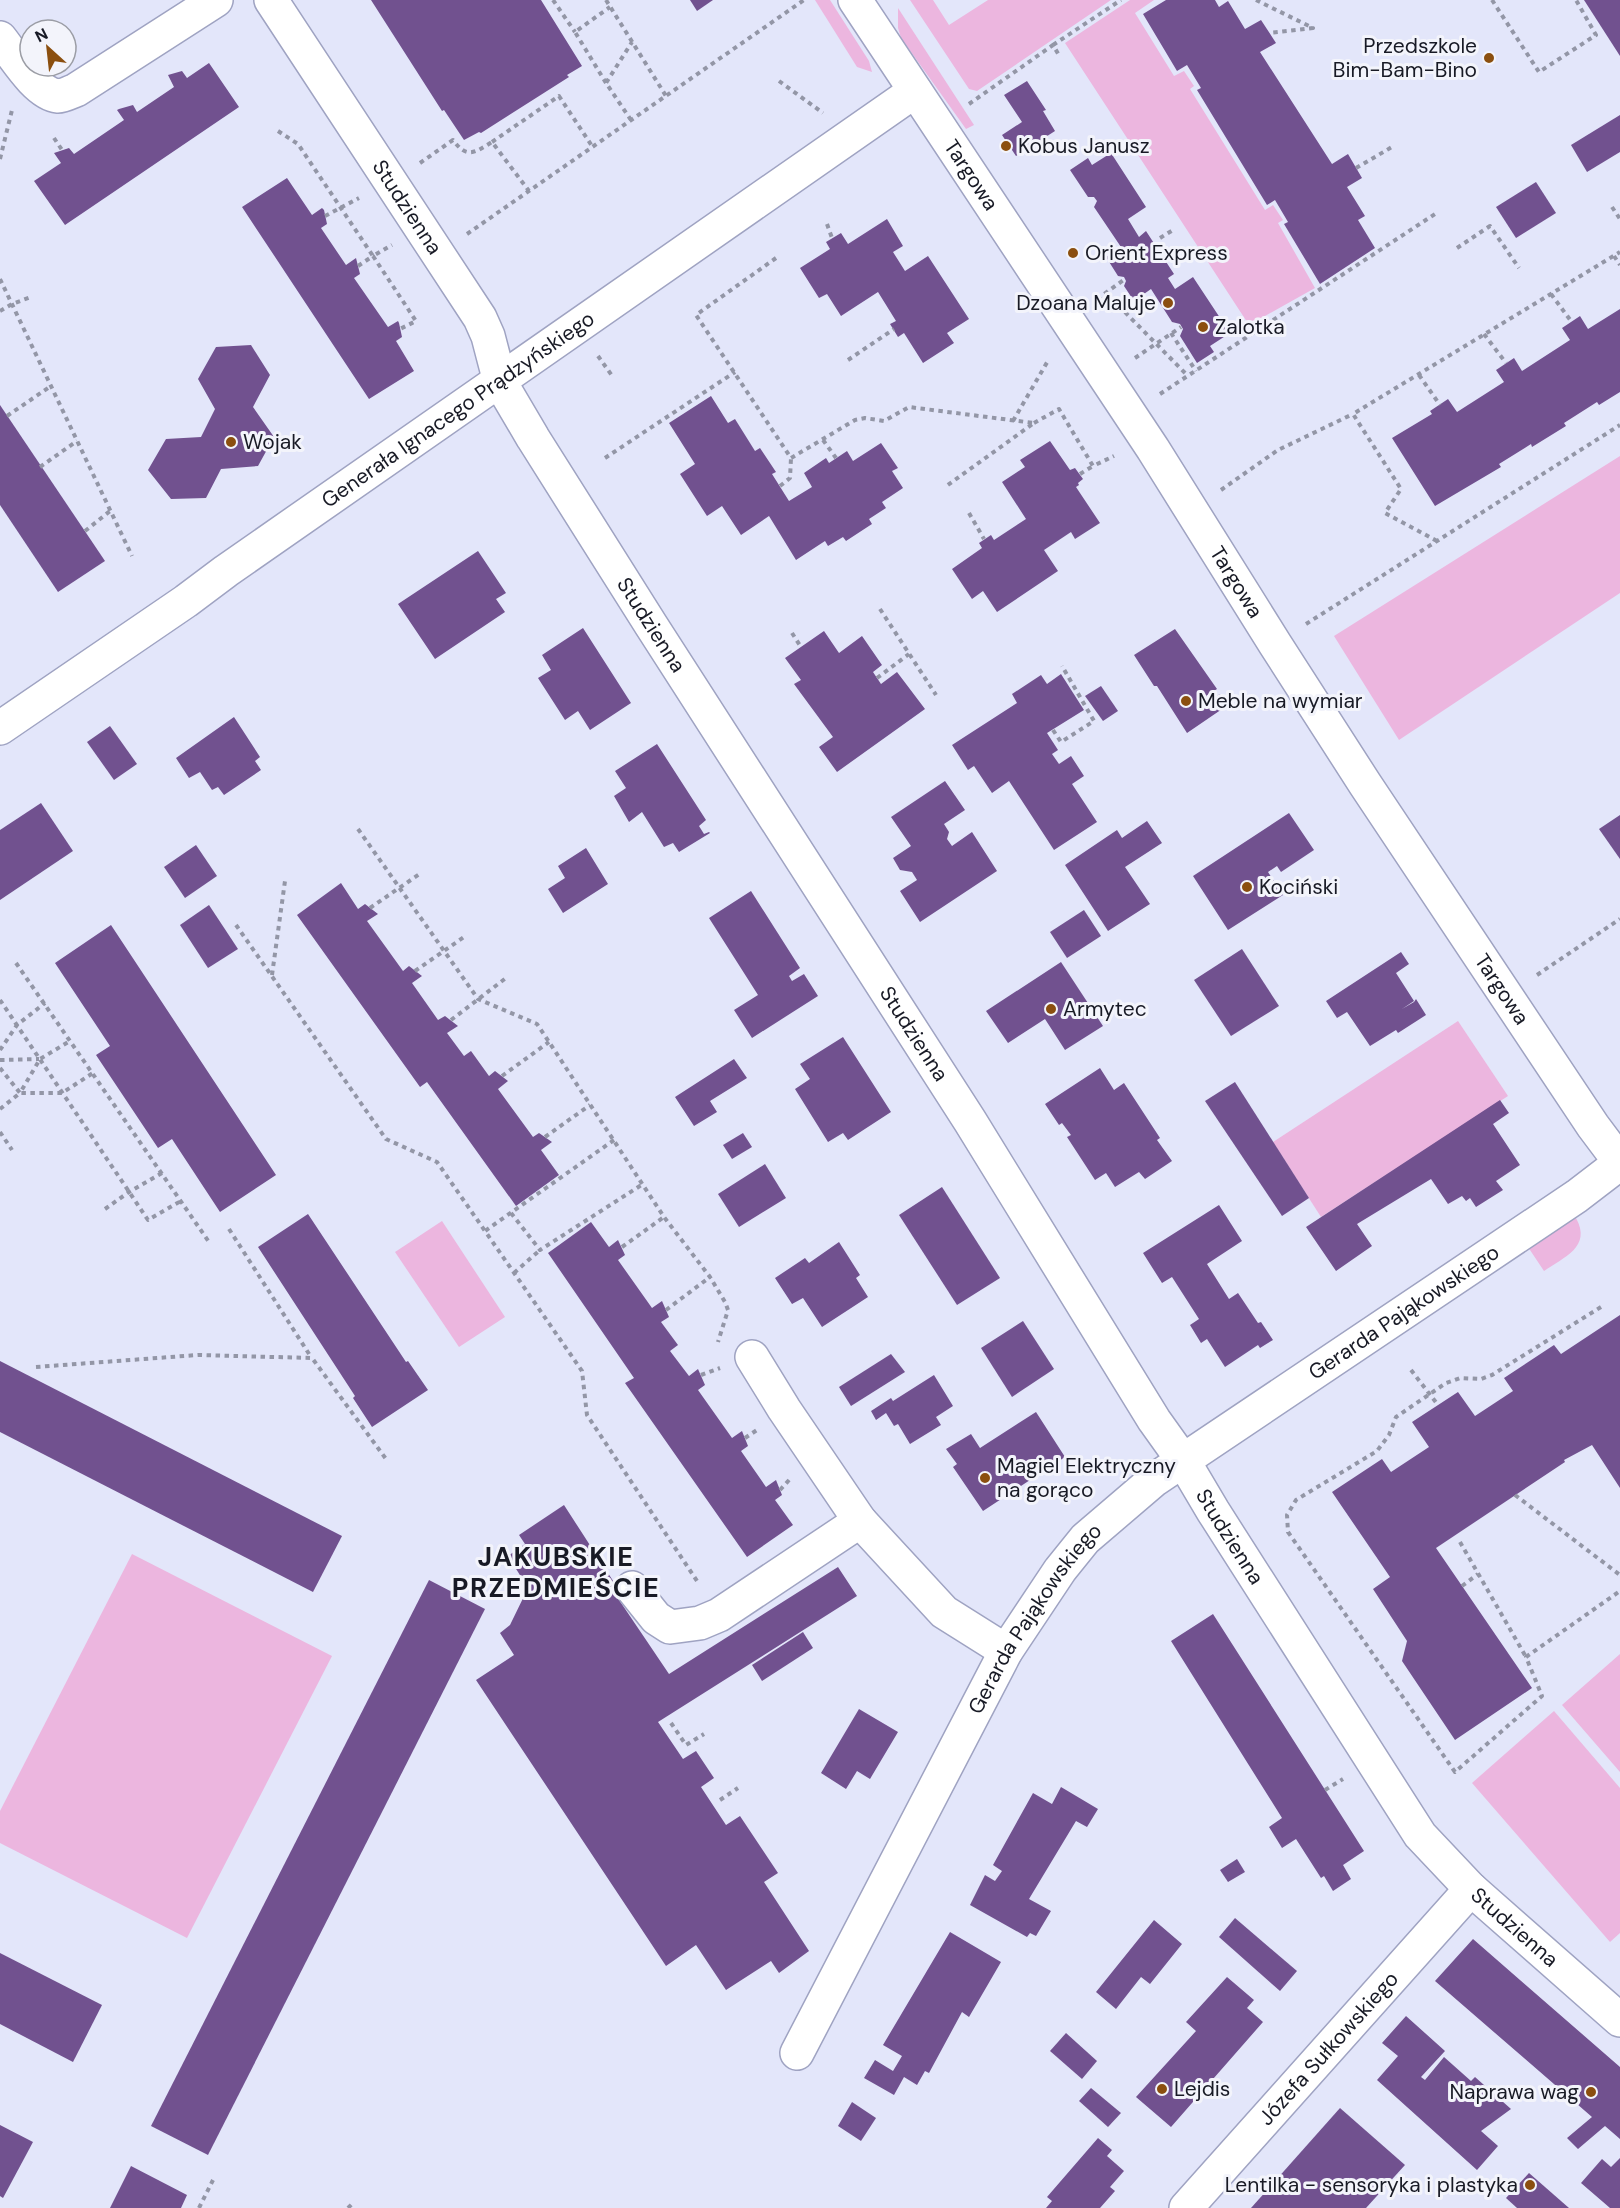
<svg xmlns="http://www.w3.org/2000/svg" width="1620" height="2208" viewBox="0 0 1620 2208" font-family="'DM Sans',sans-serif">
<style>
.green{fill:#ecb6df}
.building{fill:#71518f}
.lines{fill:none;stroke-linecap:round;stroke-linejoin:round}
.minor-casing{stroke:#9fa3c2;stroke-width:36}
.path{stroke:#9396a6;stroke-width:4;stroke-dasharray:4.5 4.5;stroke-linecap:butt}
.minor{stroke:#fff;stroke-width:33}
.poi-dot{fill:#8b4f0f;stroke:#f3f4fb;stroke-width:2}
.labels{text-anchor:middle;stroke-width:6;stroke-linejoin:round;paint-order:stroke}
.poi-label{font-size:21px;fill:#181a25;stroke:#f3f4fb;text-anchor:start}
.street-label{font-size:21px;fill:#181a25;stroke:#f3f4fb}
.district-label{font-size:27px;font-weight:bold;letter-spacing:1.5px;fill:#181a25;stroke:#f3f4fb}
</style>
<rect width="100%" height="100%" fill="#e3e6fa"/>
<!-- green -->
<g class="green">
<polygon points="815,0 830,0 869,61 872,72 857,67"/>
<polygon points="910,0 933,0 949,25 988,0 1111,0 977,91 969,89"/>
<polygon points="1130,0 1154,0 1135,13 1174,76 1184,71 1194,86 1190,89 1265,210 1273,205 1283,220 1278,223 1315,288 1249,325 1065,43"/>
<polygon points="898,8 974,125 966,129 901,38 898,28"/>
<polygon points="1620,456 1620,593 1399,740 1334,636"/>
<polygon points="1458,1021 1508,1096 1321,1217 1273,1142"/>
<path d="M1576,1218c16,29 -12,39 -32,53l-16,-24z"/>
<polygon points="442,1221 505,1317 459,1347 395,1252"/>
<polygon points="132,1554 332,1656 187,1938 0,1843 0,1811"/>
<polygon points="1620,1654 1620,1772 1562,1705"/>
<polygon points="1554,1711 1620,1788 1620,1933 1610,1942 1472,1783"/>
</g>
<!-- building -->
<g class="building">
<polygon points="371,0 541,0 582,66 567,75 569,77 481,133 479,132 464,140 444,110 442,111"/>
<polygon points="690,0 713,0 697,11"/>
<polygon points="1166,0 1215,0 1219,7 1228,1 1245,29 1261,20 1276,43 1260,52 1332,164 1348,154 1362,178 1347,187 1365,216 1358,220 1375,248 1320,284 1284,224 1288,222 1275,200 1267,205 1197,90 1201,88 1187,65 1177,71 1143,14"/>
<polygon points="1584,0 1620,0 1620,56"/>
<polygon points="209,63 239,107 65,225 34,181 61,163 54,153 69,148 74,154 124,120 117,110 119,109 133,105 137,112 174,87 168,75 182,71 187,78"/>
<polygon points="1027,81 1046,110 1043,111 1055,131 1016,156 1002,135 1022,122 1004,95"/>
<polygon points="1620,115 1620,152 1587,172 1571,145"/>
<polygon points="1111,153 1146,207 1128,219 1139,237 1146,231 1174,274 1168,278 1175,289 1193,277 1230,333 1210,346 1214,352 1197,363 1180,336 1183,329 1180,324 1172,322 1151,289 1134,301 1124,286 1126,281 1124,277 1118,276 1106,257 1121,247 1094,207 1097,201 1094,197 1088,197 1070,170 1088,158 1092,165"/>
<polygon points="287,178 312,215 322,208 324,210 327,224 321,228 346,265 356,258 360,274 354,278 388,327 398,321 399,323 402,337 396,341 414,371 369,399 242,207"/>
<polygon points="1536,182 1556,213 1516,238 1496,207"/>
<polygon points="887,219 903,246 893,252 905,271 928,256 969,319 947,333 954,343 923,363 904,333 898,337 890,324 896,321 878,292 841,316 827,294 819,298 800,268 830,249 826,242 841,233 848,244"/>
<polygon points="1620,309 1620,392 1599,405 1597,402 1564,423 1566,426 1532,447 1531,444 1499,464 1501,467 1435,506 1392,438 1432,414 1430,411 1448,399 1457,412 1504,382 1496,370 1514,358 1522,371 1570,340 1562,328 1580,316 1588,329"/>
<polygon points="251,345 270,375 253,407 274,437 258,466 221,469 206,498 171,499 148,470 166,439 201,437 215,409 198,379 216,347"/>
<polygon points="711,396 728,423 735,419 755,451 760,448 776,472 772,474 789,501 812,487 804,473 826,458 829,463 847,451 853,461 881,443 898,468 892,471 903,488 882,502 886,508 869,519 872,524 846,541 843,537 828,546 825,541 796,560 769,516 741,535 722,506 707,516 680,474 695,464 669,423"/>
<polygon points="0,405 105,561 58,592 0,505"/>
<polygon points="1050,441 1070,470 1075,468 1083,479 1078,483 1079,485 1076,487 1100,523 1075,539 1071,532 1044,550 1058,571 997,612 983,591 972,599 952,569 982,548 979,543 991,535 994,540 1026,519 1002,482 1025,467 1020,460"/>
<polygon points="478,551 506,593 496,599 505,612 435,659 398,604"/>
<polygon points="583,628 631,703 590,730 578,711 565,720 538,678 551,670 542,655"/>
<polygon points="1175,629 1217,689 1206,696 1209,700 1220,694 1228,705 1187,733 1157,686 1154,686 1134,655"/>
<polygon points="824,631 839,653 862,636 882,665 873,672 881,684 897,672 925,709 837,772 819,747 833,737 794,684 801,680 785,658"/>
<polygon points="1061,674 1084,710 1047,733 1058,750 1052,754 1059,764 1071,756 1084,776 1072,784 1097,822 1054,850 1009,781 992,793 974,766 968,770 952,745 1017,703 1012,694 1041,675 1047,684"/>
<polygon points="1101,686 1118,711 1103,721 1085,696"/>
<polygon points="234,717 260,757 255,761 261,770 224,795 218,787 212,790 200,772 189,778 176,758"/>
<polygon points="110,726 137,764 114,780 87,742"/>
<polygon points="657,744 706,820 699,826 704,834 709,832 710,833 679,852 673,843 664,847 642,812 629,822 614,796 626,788 615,771"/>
<polygon points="945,781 965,810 944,824 949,832 947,839 952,846 972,832 997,871 920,922 900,891 917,880 912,872 900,870 893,858 911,846 891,817"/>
<polygon points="41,803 73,851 0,900 0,830"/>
<polygon points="1289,813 1314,850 1281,872 1277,866 1268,872 1283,895 1228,930 1193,876"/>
<polygon points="1620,815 1620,859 1599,829"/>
<polygon points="1147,821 1162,843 1125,867 1150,904 1108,931 1065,865 1117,830 1122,838"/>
<polygon points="196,845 217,876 185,898 164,867"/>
<polygon points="586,848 608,884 563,913 548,889 565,878 558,866"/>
<polygon points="341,883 358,909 365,904 378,914 367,921 403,971 409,966 422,976 412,983 438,1020 445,1016 458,1026 447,1033 464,1056 471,1051 489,1076 495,1071 508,1081 498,1089 533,1137 539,1133 552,1142 541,1150 559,1175 516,1206 427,1082 420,1087 297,915"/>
<polygon points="751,891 800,968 789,976 792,981 804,974 818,996 752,1038 734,1010 758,995 709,918"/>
<polygon points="209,905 238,949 208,968 180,925"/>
<polygon points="1084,910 1101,936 1067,958 1050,932"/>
<polygon points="111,925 276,1175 220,1212 172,1139 158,1148 96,1055 110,1046 55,963"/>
<polygon points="1242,949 1279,1006 1231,1036 1194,980"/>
<polygon points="1401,952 1409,964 1396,973 1414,1001 1402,1009 1414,1002 1416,999 1426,1015 1398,1033 1396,1030 1370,1046 1347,1012 1337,1018 1326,1001"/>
<polygon points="1061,962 1103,1026 1065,1050 1045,1019 1008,1043 986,1011"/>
<polygon points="843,1037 891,1112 848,1140 843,1133 828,1142 795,1089 810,1079 800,1064"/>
<polygon points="734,1059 747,1078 710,1101 717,1112 694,1126 675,1097"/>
<polygon points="1100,1068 1114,1090 1124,1083 1160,1138 1157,1140 1172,1161 1145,1179 1139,1172 1115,1187 1106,1173 1095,1180 1067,1137 1071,1135 1062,1123 1059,1125 1045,1104"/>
<polygon points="1235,1082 1309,1198 1282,1216 1205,1101"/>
<polygon points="1500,1100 1509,1113 1493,1124 1520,1165 1496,1181 1503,1190 1476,1207 1470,1198 1466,1201 1462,1196 1448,1204 1431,1179 1357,1224 1372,1246 1336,1271 1306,1227"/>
<polygon points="743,1133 752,1147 732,1159 723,1145"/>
<polygon points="765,1164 786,1198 739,1227 718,1194"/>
<polygon points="942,1187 1000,1278 957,1305 899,1215"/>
<polygon points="1219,1205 1242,1241 1207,1264 1229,1299 1238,1293 1258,1323 1261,1322 1273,1340 1260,1348 1258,1345 1225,1367 1207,1339 1201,1343 1190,1325 1199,1319 1172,1277 1162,1283 1143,1253"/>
<polygon points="308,1214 406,1362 408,1361 428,1390 372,1427 353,1398 355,1396 258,1247"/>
<polygon points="591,1222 609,1247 618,1240 625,1255 618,1260 652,1308 662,1301 669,1317 661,1322 678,1345 670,1351 689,1376 698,1369 705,1385 698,1390 732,1438 742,1431 748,1446 741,1451 766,1487 776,1480 782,1495 775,1500 793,1525 747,1557 625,1383 634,1378 548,1253"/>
<polygon points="839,1242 860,1275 856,1278 868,1297 822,1327 803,1298 792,1304 775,1278 805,1258 809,1263"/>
<polygon points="1620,1315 1620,1488 1592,1445 1564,1460 1565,1462 1436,1548 1532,1688 1455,1740 1402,1661 1407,1641 1373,1589 1390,1577 1332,1492 1382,1459 1391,1472 1429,1447 1412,1422 1458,1392 1475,1416 1513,1391 1504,1378 1554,1345 1561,1354"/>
<polygon points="1023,1321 1054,1369 1012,1397 981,1348"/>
<polygon points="891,1354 905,1372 851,1406 839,1387"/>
<polygon points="0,1361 342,1536 313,1592 0,1432"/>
<polygon points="934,1375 953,1406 936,1417 941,1425 910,1444 898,1424 894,1426 886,1413 876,1420 871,1411 891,1398 893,1401"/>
<polygon points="1036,1412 1065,1457 983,1511 953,1467 957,1464 946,1449 971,1434 980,1448"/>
<polygon points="564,1505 617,1587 613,1591 669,1674 838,1567 857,1596 658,1722 683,1759 696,1751 714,1778 701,1787 726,1825 740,1816 778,1873 764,1882 809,1951 779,1973 771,1961 726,1990 696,1945 666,1966 476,1680 514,1655 500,1633 510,1625 528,1588 508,1556 525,1544 519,1535"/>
<polygon points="429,1580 485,1609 208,2155 151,2126"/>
<polygon points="1213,1614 1364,1851 1343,1865 1351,1879 1333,1891 1324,1876 1321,1878 1296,1839 1282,1848 1269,1827 1282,1818 1171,1641"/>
<polygon points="803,1632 813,1648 762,1681 752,1665"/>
<polygon points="859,1709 898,1732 870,1779 857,1771 846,1789 821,1773"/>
<polygon points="1061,1787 1098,1809 1087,1827 1076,1821 1029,1899 1051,1911 1036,1936 1030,1933 1027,1937 970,1905 985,1875 995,1881 1002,1871 993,1865 1033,1793 1052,1804"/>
<polygon points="1237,1859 1245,1872 1228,1882 1220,1870"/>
<polygon points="1235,1918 1297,1971 1280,1991 1219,1937"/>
<polygon points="1154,1920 1182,1944 1150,1984 1141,1977 1116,2009 1096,1992"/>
<polygon points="950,1932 1001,1962 969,2017 962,2012 929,2073 925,2071 917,2085 904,2077 894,2095 864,2078 875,2060 893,2071 902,2056 883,2045"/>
<polygon points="1473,1939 1620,2067 1620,2139 1605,2126 1578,2149 1567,2138 1592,2117 1435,1981"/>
<polygon points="0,1953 102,2005 73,2062 0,2024"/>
<polygon points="1227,1977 1254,2000 1247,2008 1263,2022 1171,2127 1136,2097 1196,2031 1186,2022"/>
<polygon points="1406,2016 1445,2051 1421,2077 1425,2080 1444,2057 1471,2081 1475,2077 1511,2109 1481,2131 1498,2146 1477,2170 1377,2080 1398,2056 1382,2043"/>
<polygon points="1066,2033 1097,2061 1082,2079 1050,2051"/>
<polygon points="1091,2088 1121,2113 1108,2127 1079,2101"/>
<polygon points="852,2102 876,2118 861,2141 838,2126"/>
<polygon points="1340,2108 1405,2165 1366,2208 1251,2208"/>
<polygon points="0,2125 33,2142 3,2198 0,2196"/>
<polygon points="1098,2138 1112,2150 1107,2156 1124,2171 1110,2187 1115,2191 1100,2208 1046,2208 1052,2201 1047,2197"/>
<polygon points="1620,2158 1620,2208 1610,2208 1581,2183 1602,2159 1611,2167"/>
<polygon points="131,2166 187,2195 181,2208 110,2208"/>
<polygon points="1529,2173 1569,2208 1517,2208 1506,2198"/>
</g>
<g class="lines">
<!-- minor casing -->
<g class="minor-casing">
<g id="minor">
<path id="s1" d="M271,0l209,318 8,18 12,46 33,56 118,187 319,496 184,299 30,42 29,49 207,324 51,54 149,131"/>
<path id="s2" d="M855,0l298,449 122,195 90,140 228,342 27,36"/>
<path d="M0,38c13,16 36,56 58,58 5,0 13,-4 18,-6l140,-90"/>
<path id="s3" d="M0,728l186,-127 40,-30 689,-480"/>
<polyline points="752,1357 784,1409 860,1521 944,1612 1006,1651"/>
<polyline points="632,1588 656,1618 670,1627 700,1623 719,1615 860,1521"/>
<path id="s4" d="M797,2053l209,-402 54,-81 25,-31 69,-59 423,-284 43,-33"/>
<path id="s5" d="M1186,2208l285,-319"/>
</g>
</g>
<!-- path -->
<g class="path">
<polyline points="553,0 575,32"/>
<polyline points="606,0 666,96"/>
<polyline points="1256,0 1313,28 1269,33"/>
<polyline points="1492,0 1539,72 1596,35 1576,0"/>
<polyline points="1053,45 1121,0"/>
<polyline points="779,81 823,113"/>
<polyline points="606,83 575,32 610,7"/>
<polyline points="969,104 1053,45 1060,57"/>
<polyline points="631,120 606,83 632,42"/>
<polyline points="278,131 298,144 373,256 392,245"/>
<polyline points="54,138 62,150"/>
<polyline points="492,142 559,96 592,146"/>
<polyline points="0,159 12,110"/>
<path d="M420,163l33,-23c14,19 21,13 39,2l37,49"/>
<polyline points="1356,168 1392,147"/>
<polyline points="1612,207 1620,219"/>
<polyline points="325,216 359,198"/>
<polyline points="827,224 832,238"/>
<polyline points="467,234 804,0"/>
<polyline points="1160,238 1173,230"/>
<polyline points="1457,248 1490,226 1519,268"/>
<polyline points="1614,256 1620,265"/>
<polyline points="776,258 696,315 791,458 855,420 865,418 884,421 909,407 1034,423 945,487"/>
<polyline points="358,266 373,256 416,321 400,329"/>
<polyline points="0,279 132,556"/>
<polyline points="1106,293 1188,376"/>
<polyline points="1551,294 1571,321"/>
<polyline points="1097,299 1125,279"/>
<polyline points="0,311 12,304 31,297"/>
<polyline points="1171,333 1196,371"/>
<polyline points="1484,334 1506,363"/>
<polyline points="598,356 613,377"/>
<polyline points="1135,358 1181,327"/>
<polyline points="848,360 894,329"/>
<polyline points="1419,375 1440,405"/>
<polyline points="1160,394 1435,214"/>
<polyline points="7,416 51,386"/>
<polyline points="1013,421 1049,359"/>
<polyline points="1034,423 1059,409 1093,466 1114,456"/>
<polyline points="823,440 836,458"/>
<polyline points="605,458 735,372"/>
<polyline points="40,467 77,441"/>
<polyline points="1080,474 1093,466"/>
<polyline points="780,486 790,478 791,458"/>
<polyline points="1221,490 1278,450 1353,414"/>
<polyline points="969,513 984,539"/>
<polyline points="85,531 110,511"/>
<polyline points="1437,541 1385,513 1401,489 1353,414 1620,252"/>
<polyline points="880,609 936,695"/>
<polyline points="1306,624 1620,425"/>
<polyline points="792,633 801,647"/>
<polyline points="877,678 909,654"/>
<polyline points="1053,730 1061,742 1094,721 1062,666"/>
<polyline points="358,829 478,999 537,1024 549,1042 664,1217 710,1277 725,1302 728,1310 718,1342"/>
<polyline points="370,908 421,873"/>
<polyline points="236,925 386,1139 437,1162 485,1231"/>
<polyline points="16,963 209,1242"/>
<polyline points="415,971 464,937"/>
<polyline points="272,975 285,881"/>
<polyline points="1537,975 1620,919"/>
<polyline points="0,1000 148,1220 181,1201"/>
<polyline points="451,1020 506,978"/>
<polyline points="0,1050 17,1025 45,1003"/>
<polyline points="0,1060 39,1059"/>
<polyline points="0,1068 20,1093 40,1059 70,1041"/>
<polyline points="502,1076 549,1042"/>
<polyline points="0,1109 20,1093 62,1093 93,1073"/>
<polyline points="0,1132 12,1150"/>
<polyline points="545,1137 590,1105"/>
<polyline points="614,1140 485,1231 582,1371 587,1415 699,1584"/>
<polyline points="105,1209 129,1192 162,1173"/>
<polyline points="511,1213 540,1250 643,1184"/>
<polyline points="229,1229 311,1357"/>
<polyline points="622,1247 664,1217"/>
<polyline points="514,1273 540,1250"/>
<polyline points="1601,1307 1492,1375 1481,1379 1460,1378 1446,1383 1396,1417 1389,1435 1377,1451 1296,1500 1287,1515 1288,1532 1455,1772 1542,1696 1526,1657 1620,1591"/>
<polyline points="666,1310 710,1277"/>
<polyline points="36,1367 198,1355 312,1358 386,1459"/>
<polyline points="1411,1370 1438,1405"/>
<polyline points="701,1375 720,1368"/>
<polyline points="745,1438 757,1430"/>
<polyline points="780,1490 790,1479"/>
<polyline points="1515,1495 1620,1575"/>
<polyline points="1460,1542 1526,1657"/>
<polyline points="1462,1586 1478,1574"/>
<polyline points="671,1723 686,1745 704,1734"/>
<polyline points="1325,1790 1343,1779"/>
<polyline points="720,1800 738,1788"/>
<polyline points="199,2208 213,2180"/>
<polyline points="348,2208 354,2202"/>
</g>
<!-- minor -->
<use href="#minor" class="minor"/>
</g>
<!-- markers -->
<g class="poi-dot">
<circle cx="1489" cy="58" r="6"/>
<circle cx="1006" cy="146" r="6"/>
<circle cx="1073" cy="253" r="6"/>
<circle cx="1168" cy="303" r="6"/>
<circle cx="1203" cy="327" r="6"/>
<circle cx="231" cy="442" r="6"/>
<circle cx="1186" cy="701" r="6"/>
<circle cx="1247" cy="887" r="6"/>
<circle cx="1051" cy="1009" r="6"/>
<circle cx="985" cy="1478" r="6"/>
<circle cx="1162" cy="2089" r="6"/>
<circle cx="1591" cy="2092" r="6"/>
<circle cx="1530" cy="2185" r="6"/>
</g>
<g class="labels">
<!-- poi labels -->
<g class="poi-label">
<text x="1477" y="53" text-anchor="end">Przedszkole<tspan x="1477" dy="24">Bim-Bam-Bino</tspan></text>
<text x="1018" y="153">Kobus Janusz</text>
<text x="1085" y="260">Orient Express</text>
<text x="1156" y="310" text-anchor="end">Dzoana Maluje</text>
<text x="1215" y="334">Zalotka</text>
<text x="243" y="449">Wojak</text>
<text x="1198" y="708">Meble na wymiar</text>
<text x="1259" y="894">Kociński</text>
<text x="1063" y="1016">Armytec</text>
<text x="997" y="1473">Magiel Elektryczny<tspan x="997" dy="24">na gorąco</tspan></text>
<text x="1174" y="2096">Lejdis</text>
<text x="1579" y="2099" text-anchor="end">Naprawa wag</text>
<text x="1518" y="2192" text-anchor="end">Lentilka - sensoryka i plastyka</text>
</g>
<!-- street labels -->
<g class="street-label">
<text dy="7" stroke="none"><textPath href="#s2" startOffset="210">Targowa</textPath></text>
<text dy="7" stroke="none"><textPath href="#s1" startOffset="248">Studzienna</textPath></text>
<text dy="7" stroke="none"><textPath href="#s3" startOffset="558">Generała Ignacego Prądzyńskiego</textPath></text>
<text dy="7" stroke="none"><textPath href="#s2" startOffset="696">Targowa</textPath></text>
<text dy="7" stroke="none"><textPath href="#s1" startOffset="734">Studzienna</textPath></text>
<text dy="7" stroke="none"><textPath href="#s2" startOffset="1182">Targowa</textPath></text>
<text dy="7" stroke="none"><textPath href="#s1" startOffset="1220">Studzienna</textPath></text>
<text dy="7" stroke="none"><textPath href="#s4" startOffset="982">Gerarda Pająkowskiego</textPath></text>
<text dy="7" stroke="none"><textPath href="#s1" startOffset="1814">Studzienna</textPath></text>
<text dy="7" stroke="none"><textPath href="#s4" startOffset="496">Gerarda Pająkowskiego</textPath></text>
<text dy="7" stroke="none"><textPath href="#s1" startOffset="2300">Studzienna</textPath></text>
<text dy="7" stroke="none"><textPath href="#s5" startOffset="214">Józefa Sułkowskiego</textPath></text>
</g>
<!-- district labels -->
<g class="district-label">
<text x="556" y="1566">JAKUBSKIE<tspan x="556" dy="31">PRZEDMIEŚCIE</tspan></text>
</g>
</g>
<!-- north arrow -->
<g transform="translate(48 48) rotate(333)"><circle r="28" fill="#f3f4fb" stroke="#9b9da5" stroke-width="1.5"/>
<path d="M0-4.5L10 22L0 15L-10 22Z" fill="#8b4f0f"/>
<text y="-9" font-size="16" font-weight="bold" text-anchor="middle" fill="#181a25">N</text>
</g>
</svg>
